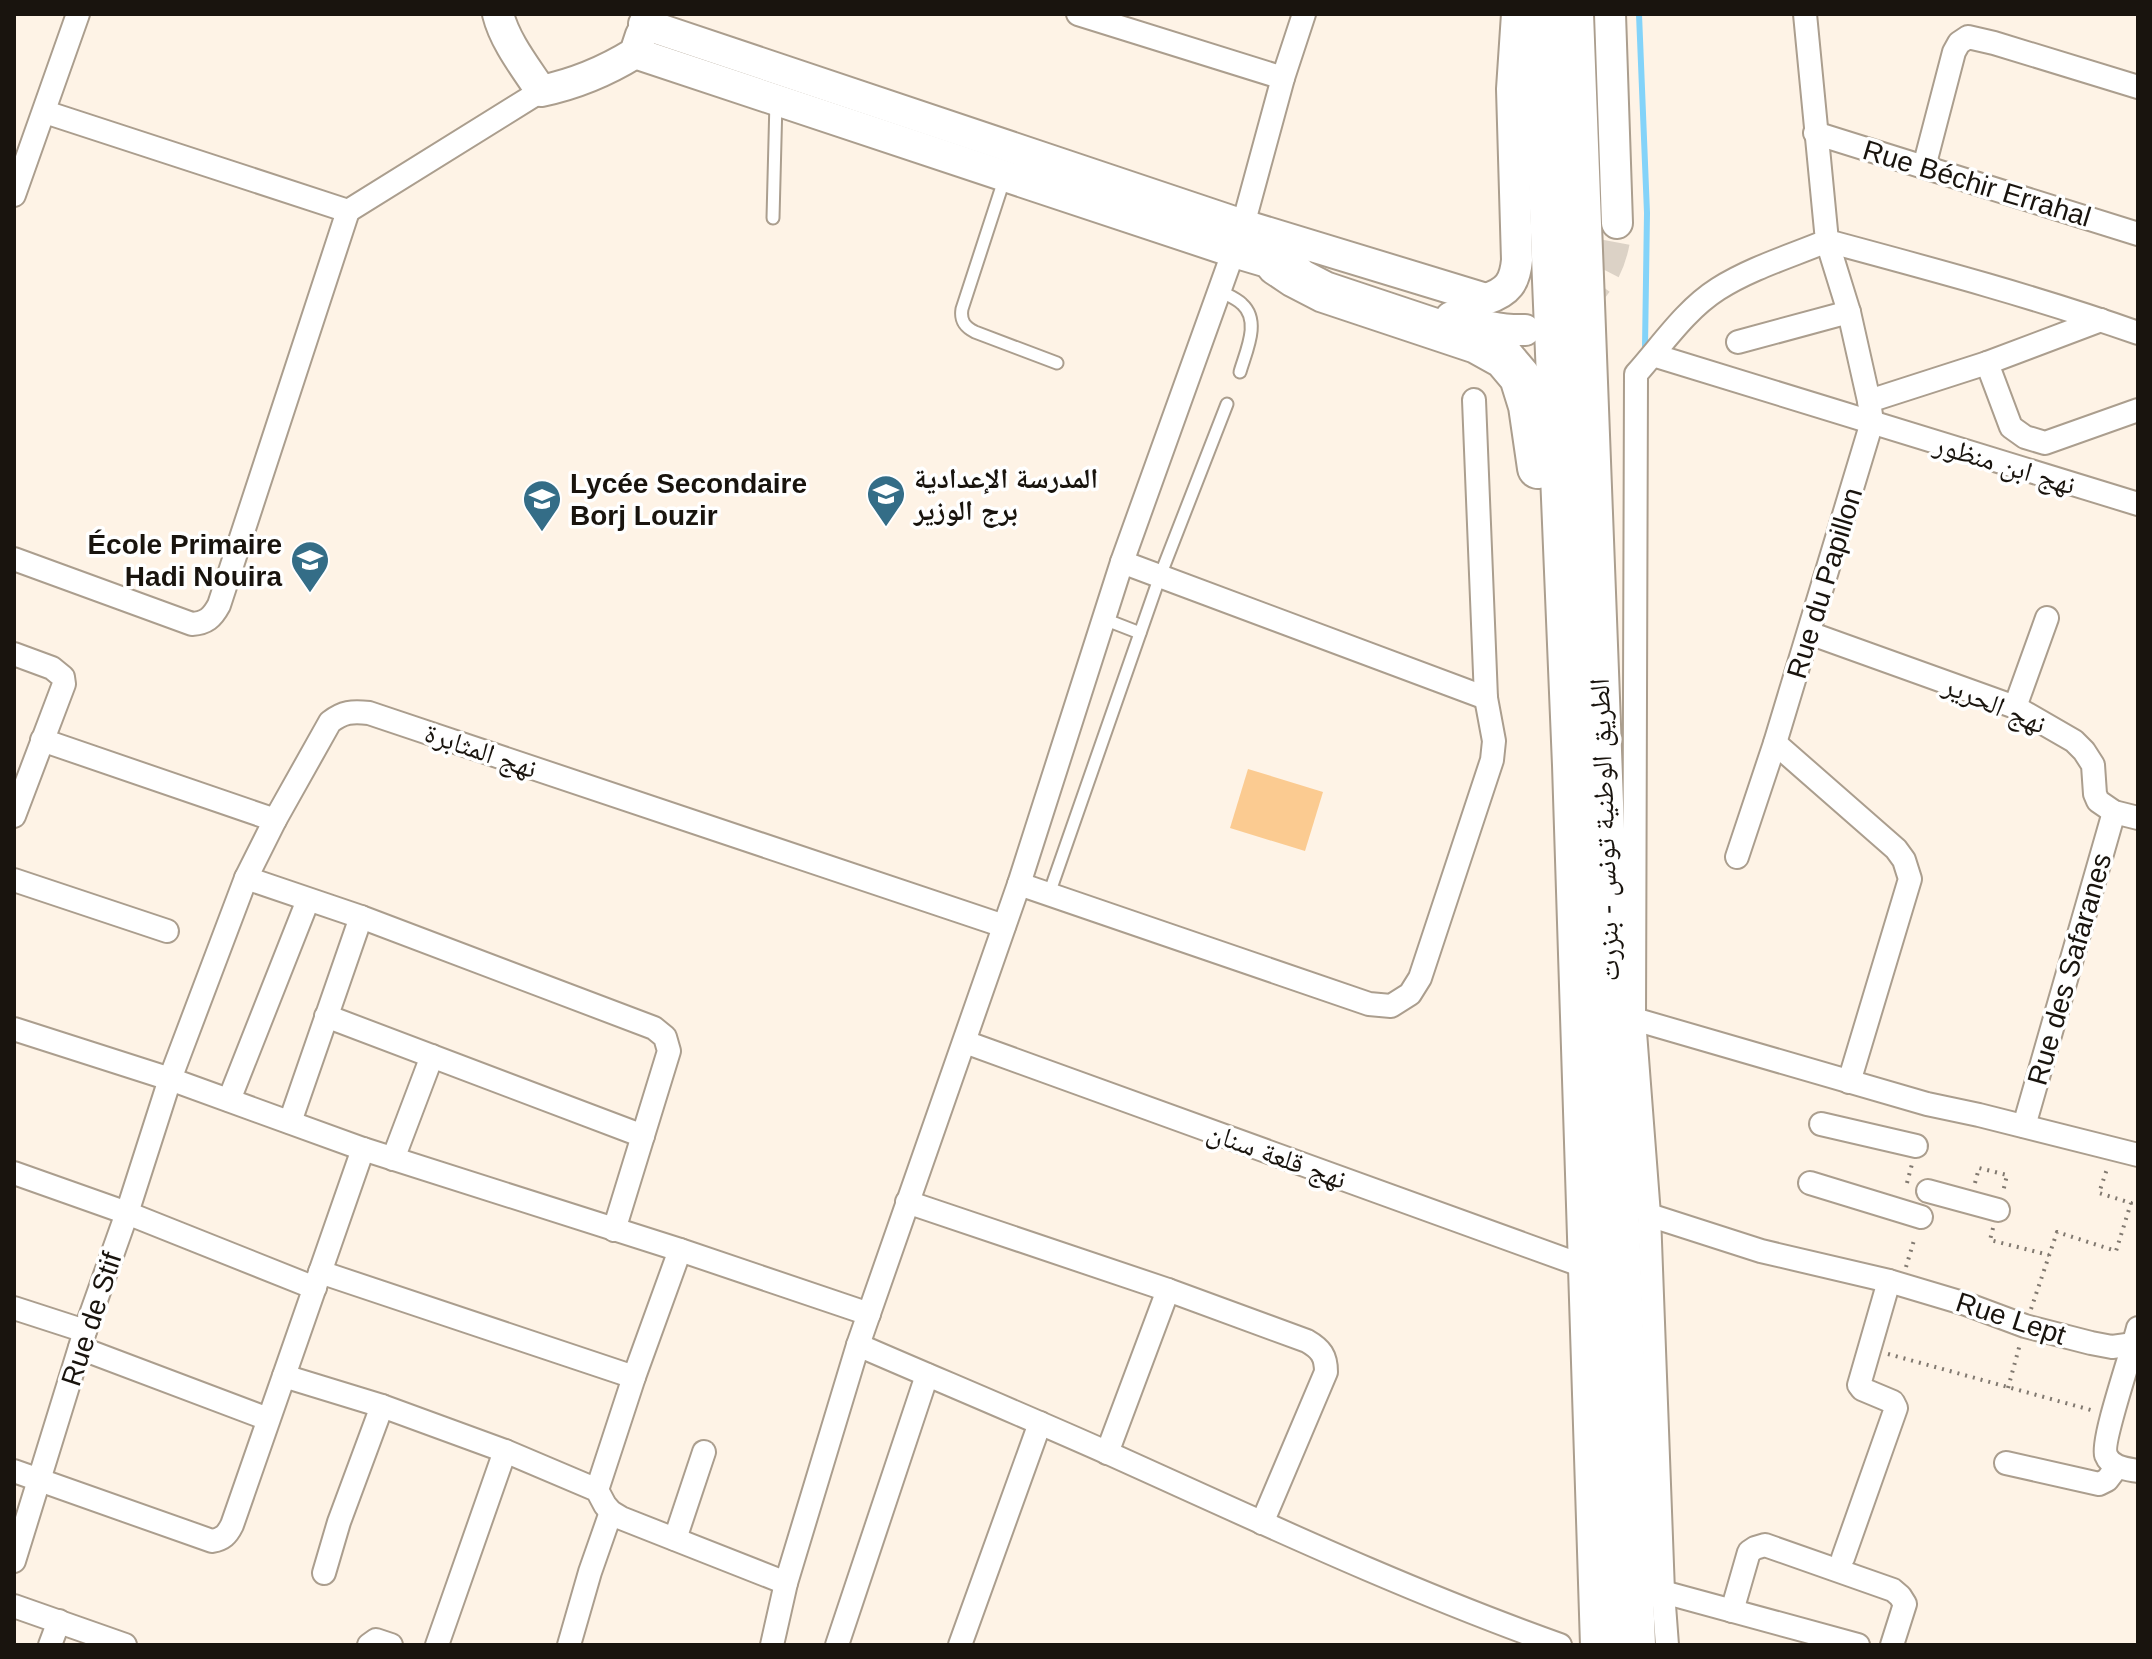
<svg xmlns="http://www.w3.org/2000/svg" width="2152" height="1659" viewBox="0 0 2152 1659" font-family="Arial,'Noto Naskh Arabic',sans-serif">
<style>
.green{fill:#fbcb91}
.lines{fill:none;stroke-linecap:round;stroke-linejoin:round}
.stream{stroke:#83d3f9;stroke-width:6}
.secondary-tunnel{stroke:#dcd2c6;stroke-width:30;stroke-dasharray:30 15;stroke-linecap:butt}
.lane-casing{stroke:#ab9e8e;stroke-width:15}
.street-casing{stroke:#ab9e8e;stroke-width:26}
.secondary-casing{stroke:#ab9e8e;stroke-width:34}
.highway-casing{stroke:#ab9e8e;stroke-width:44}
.path{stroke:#817970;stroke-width:4;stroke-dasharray:2 6;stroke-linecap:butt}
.lane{stroke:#fff;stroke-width:11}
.street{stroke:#fff;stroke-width:22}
.secondary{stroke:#fff;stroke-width:30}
.highway{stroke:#fff;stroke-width:40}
.labels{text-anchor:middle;stroke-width:7;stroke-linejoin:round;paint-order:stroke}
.street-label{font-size:28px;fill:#19140e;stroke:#fff}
.poi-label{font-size:28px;font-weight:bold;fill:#19140e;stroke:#fff;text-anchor:start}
</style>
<rect width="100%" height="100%" fill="#fef3e6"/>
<!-- green -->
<polygon class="green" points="1248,769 1323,792 1305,851 1230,828"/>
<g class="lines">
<!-- stream -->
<polyline class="stream" points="1639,14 1647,213 1645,347"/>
<!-- secondary-tunnel -->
<path class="secondary-tunnel" d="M1577,305c27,-23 38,-48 40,-82"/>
<!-- lane casing -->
<g class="lane-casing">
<g id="lane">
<path d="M1005,177l-43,132c-2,12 3,18 13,23l82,31"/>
<polyline points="773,218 776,101"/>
<path d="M1220,291c7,4 16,7 22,13 19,17 4,47 -2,68"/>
<polyline points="1104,619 1140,633"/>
<polyline points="1049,894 1160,576 1227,404"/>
</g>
</g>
<!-- street casing -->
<g class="street-casing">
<g id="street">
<polyline points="1078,14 1283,78"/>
<polyline points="45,112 348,211 541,91"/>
<polyline points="1815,133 2138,234"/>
<polyline points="1924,167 1954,52 1959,43 1968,37 1994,43 2138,87"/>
<polyline points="14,195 78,14"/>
<path d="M1827,241c104,28 209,56 311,92"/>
<polyline points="1849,312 1869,401"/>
<polyline points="1738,342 1849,312 1827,241"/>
<polyline points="1653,355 2138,504"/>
<polyline points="1987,363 2011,427 2025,437 2045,443 2138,410"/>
<path d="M14,559l178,65c14,-1 20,-6 27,-19l129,-394"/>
<polyline points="1122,562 1486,698"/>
<polyline points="1809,633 2015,707 2074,741 2084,751 2093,765 2095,794 2098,801 2114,812 2138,818"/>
<polyline points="14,654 52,668 63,677 64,684 14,816"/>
<polyline points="2015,707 2047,618"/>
<polyline points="42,740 275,820"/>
<polyline points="1775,743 1896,849 1904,860 1910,879 1849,1082"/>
<polyline points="1737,857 1775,743 1872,422 1869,401 1987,363 2101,320"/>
<polyline points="246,878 361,917 654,1028 665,1037 669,1051 614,1230"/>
<polyline points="14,880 167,931"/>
<polyline points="1019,884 1369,1004 1391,1006 1410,994 1420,978 1492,760 1494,741 1486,698 1474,400"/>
<polyline points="326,1016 643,1136"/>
<polyline points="1634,1019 1927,1104 1979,1115 2138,1155"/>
<polyline points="14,1029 170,1079 363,1149 680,1250 869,1314"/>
<polyline points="965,1042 1589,1268"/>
<polyline points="229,1100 308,900"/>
<polyline points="290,1122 361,917"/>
<polyline points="1821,1124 1916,1146"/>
<polyline points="2024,1126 2114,812"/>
<polyline points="393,1159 432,1056"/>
<polyline points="14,1173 127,1213 315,1288"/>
<polyline points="1810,1183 1921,1217"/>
<polyline points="1928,1191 1998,1210"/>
<path d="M907,1202l261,88 139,51c14,8 19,15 19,31l-64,151"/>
<polyline points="1649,1215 1761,1251 1889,1281 1966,1304 2025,1326 2091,1343 2112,1347 2134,1344"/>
<polyline points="320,1272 634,1377"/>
<polyline points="14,1308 85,1331"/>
<path d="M2138,1328c-5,21 -37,113 -32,127 5,13 21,14 32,16"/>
<path d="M858,1345c83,36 167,71 250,108 149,67 297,137 452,192"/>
<polyline points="80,1348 268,1419"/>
<polyline points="284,1376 382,1406 505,1451 597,1490 605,1505 611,1512 621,1518 786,1583"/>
<polyline points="1107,1453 1168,1290"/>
<polyline points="2006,1463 2099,1484 2107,1480 2117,1467"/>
<path d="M14,1471l198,70c11,-2 15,-6 20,-16l131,-376"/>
<polyline points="597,1490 634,1377 680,1250"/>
<polyline points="675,1539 704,1452"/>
<polyline points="1843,1558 1896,1408 1893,1402 1862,1389 1859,1385 1889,1281"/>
<path d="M14,1561l71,-230 42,-118 43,-134 76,-201 29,-58 55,-98c13,-10 22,-11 39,-9l635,213"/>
<polyline points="324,1573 339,1522 382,1406"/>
<polyline points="1663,1592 1858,1645"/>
<polyline points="14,1606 125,1645"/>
<polyline points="1732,1611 1749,1552 1755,1548 1765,1545 1893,1590 1900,1596 1905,1604 1892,1645"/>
<polyline points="50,1645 59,1621"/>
<polyline points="369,1645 376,1640 391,1645"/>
<polyline points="437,1645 505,1451"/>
<polyline points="569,1645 590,1572 611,1512"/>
<polyline points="772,1645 786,1583 858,1345 1019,884 1122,562 1243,225 1283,78 1304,14"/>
<polyline points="837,1645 927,1375"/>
<polyline points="960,1645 1040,1423"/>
<path d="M1667,1645l-4,-53 -14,-377 -15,-196 2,-645c26,-29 49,-64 82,-85 33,-21 73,-33 109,-48l-22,-227"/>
</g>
</g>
<!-- secondary casing -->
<g class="secondary-casing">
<g id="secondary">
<path d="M498,14c7,28 28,54 43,77 34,-7 65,-20 94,-38l6,-18"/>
<polyline points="1610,14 1617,223"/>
<path d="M644,24l599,201 243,74c22,-7 29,-17 31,-39l-5,-171 5,-75"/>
<polyline points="635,53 1234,252 1298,271"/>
<path d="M1451,317c25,7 48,14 74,13"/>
</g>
</g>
<!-- highway casing -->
<g class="highway-casing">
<g id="highway">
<polyline points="1542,14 1573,765 1601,1645"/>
<polyline points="1573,14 1635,1645"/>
<polyline points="1277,265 1295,277 1324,292 1477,343 1504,358 1520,377 1529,406 1538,468"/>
</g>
</g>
<!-- path -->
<g class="path">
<polyline points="1907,1183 1912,1164"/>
<polyline points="1975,1183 1979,1168 2007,1175 2003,1192"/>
<polyline points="1993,1228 1990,1240 2049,1255"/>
<polyline points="1906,1267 1915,1237"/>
<polyline points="2031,1309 2057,1232 2116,1251 2131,1203 2099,1193 2108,1166"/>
<polyline points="1888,1354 2091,1410"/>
<polyline points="2008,1388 2020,1344"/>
</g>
<!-- lane -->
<use href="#lane" class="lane"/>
<!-- street -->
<use href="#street" class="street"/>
<!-- secondary -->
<use href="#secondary" class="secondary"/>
<!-- highway -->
<use href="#highway" class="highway"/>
</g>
<!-- icons -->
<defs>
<g id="school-pin" transform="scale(2)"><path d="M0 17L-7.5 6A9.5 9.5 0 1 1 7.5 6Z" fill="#346d87" stroke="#fff"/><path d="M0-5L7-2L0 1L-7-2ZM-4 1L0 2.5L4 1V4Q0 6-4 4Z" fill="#fff"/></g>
</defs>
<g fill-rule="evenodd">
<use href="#school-pin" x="886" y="494"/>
<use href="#school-pin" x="542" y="499"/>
<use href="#school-pin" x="310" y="560"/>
</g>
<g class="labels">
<!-- street labels -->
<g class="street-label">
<text transform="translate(1977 183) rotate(17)" y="10">Rue Béchir Errahal</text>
<text transform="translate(2005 464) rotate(17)" y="10">نهج ابن منظور</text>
<text transform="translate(1824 583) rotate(-73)" y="10">Rue du Papillon</text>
<text transform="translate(1995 704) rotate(23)" y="10">نهج الحرير</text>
<text transform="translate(481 750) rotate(19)" y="10">نهج المثابرة</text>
<text transform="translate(1604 830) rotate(-92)" y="10">الطريق الوطنية تونس - بنزرت</text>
<text transform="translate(2069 969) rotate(-74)" y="10">Rue des Safaranes</text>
<text transform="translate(1277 1155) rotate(20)" y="10">نهج قلعة سنان</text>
<text transform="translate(2011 1318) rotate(18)" y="10">Rue Lept</text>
<text transform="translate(91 1319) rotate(-72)" y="10">Rue de Stif</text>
</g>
<!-- poi labels -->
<g class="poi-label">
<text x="914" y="488">المدرسة الإعدادية<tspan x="914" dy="32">برج الوزير</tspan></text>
<text x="570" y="493">Lycée Secondaire<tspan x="570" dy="32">Borj Louzir</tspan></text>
<text x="282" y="554" text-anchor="end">École Primaire<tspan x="282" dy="32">Hadi Nouira</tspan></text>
</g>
</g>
<!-- border -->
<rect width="2152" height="1659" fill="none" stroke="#19140e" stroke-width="32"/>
</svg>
